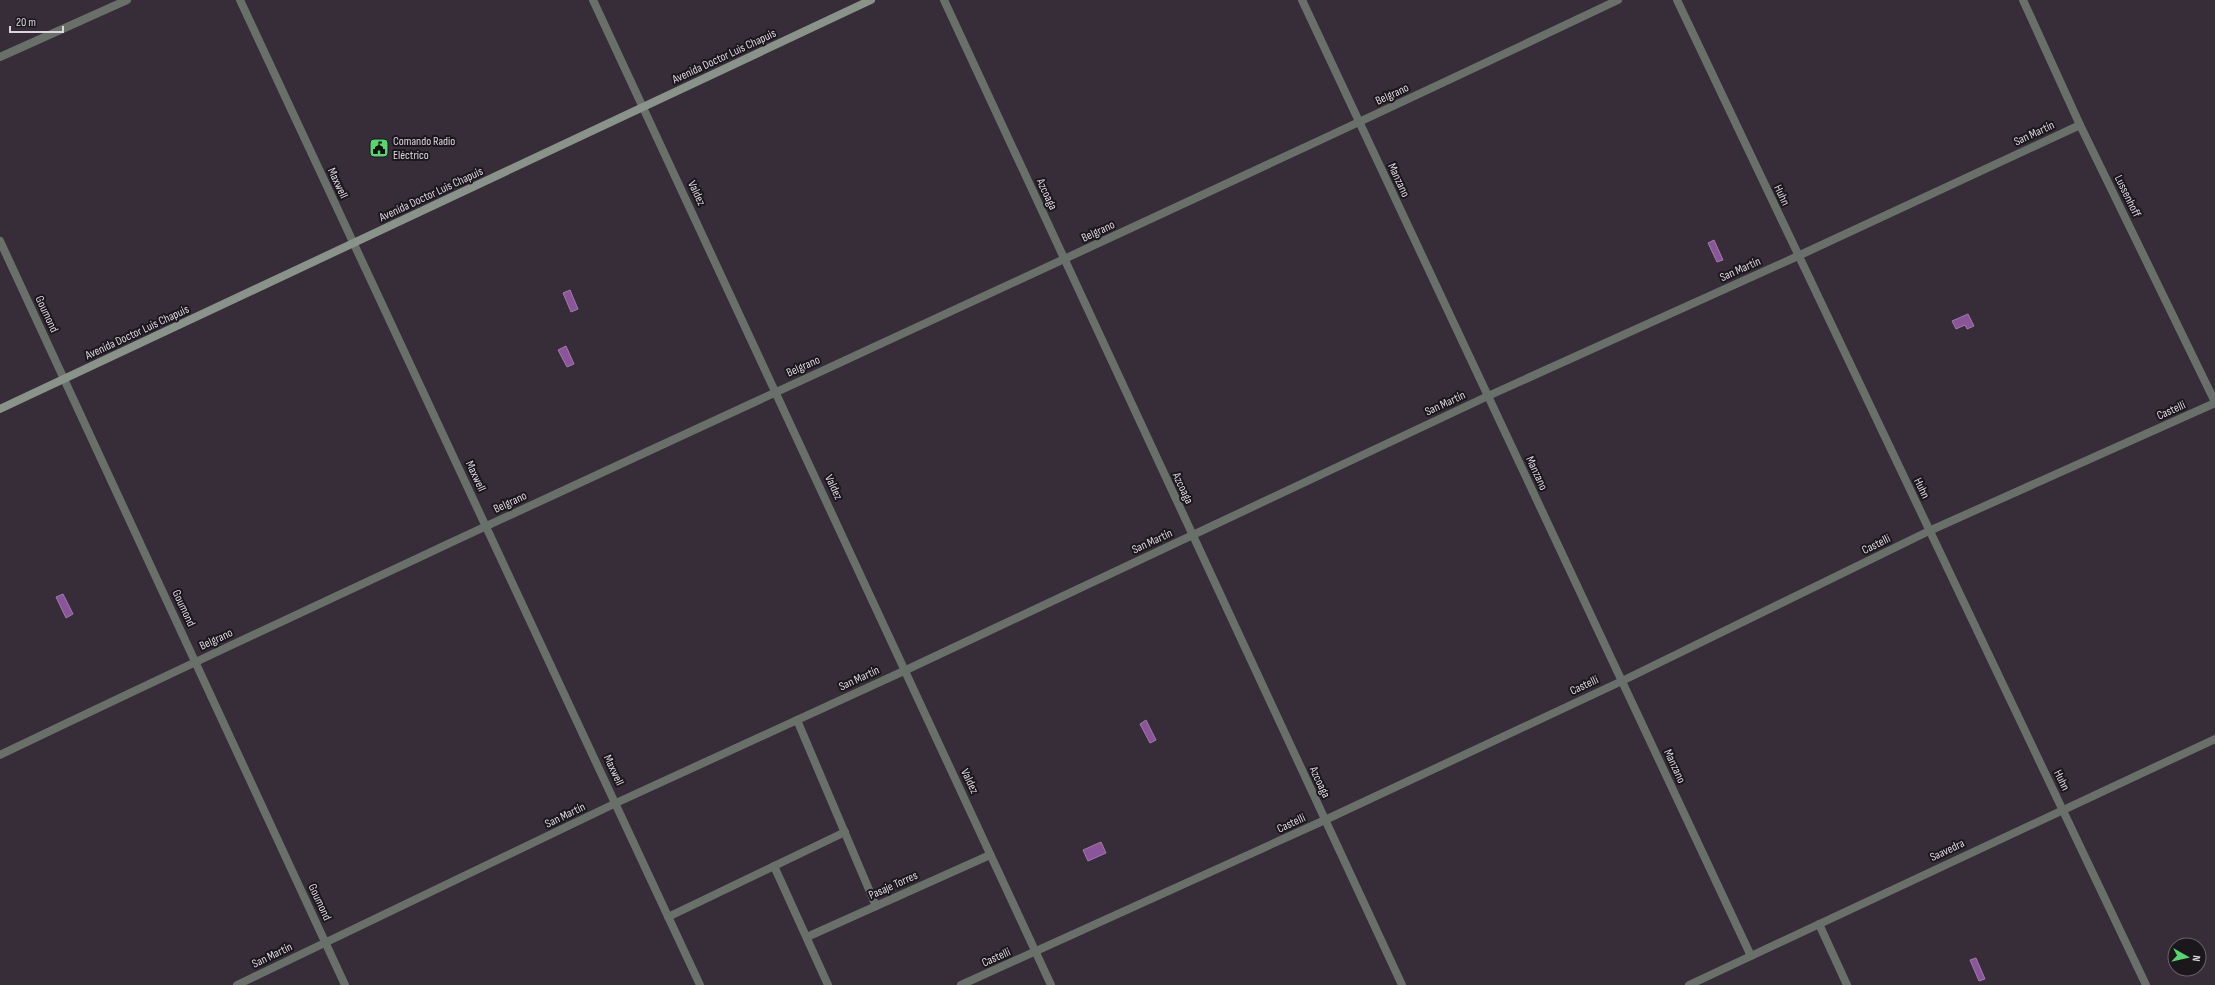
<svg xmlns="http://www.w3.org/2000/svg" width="2215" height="985" viewBox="0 0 2215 985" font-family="'Sofia Sans Condensed',sans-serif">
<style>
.water{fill:#8a5599;stroke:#a27bad}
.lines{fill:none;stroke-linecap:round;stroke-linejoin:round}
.lane{stroke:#69706a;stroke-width:8}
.street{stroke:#69706a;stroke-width:8}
.secondary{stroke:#89938a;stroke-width:8}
.labels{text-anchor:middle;stroke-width:4;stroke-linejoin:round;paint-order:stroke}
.street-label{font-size:12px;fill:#dbd5dd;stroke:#1b171d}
.poi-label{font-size:12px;fill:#dbd5dd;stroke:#1b171d;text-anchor:start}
</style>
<rect width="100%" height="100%" fill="#362d39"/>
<!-- water -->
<g class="water">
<polygon points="1714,240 1723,260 1717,262 1708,243"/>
<polygon points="570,290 578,309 571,312 563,293"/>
<polygon points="1968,314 1974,326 1967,329 1965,325 1956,329 1952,321"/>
<polygon points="566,346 574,364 567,367 558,350"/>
<polygon points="63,594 73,614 66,618 56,597"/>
<polygon points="1146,720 1156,740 1150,743 1140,724"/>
<polygon points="1101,842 1106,853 1088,861 1083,850"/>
<polygon points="1976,958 1985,979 1979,981 1970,960"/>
</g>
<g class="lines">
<!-- lane -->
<g class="lane">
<polyline points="797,720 876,906"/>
<polyline points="774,866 828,985"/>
<polyline points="668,917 845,832"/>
<polyline points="807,937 990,855"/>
</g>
<!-- street -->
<g class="street">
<polyline points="240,0 700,985"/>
<polyline points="593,0 1051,985"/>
<polyline points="944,0 1402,985"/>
<polyline points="1302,0 1751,956"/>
<polyline points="1677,0 2146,985"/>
<polyline points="2023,0 2080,125 2215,402"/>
<polyline points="0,57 127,0"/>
<polyline points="0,241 345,985"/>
<path d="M0,755c537,-257 1080,-499 1618,-755"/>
<polyline points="1819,924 1847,985"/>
<polyline points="237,985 616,803 906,670 1488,396 1798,256 2080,125"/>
<polyline points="961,985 1325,820 1622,681 1929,531 2215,403"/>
<polyline points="1689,985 2215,739"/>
</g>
<!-- secondary -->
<polyline class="secondary" points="0,409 871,0"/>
</g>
<!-- icons -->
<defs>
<g id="civic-square" transform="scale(1)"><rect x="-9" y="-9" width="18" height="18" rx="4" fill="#57d570" stroke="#1b171d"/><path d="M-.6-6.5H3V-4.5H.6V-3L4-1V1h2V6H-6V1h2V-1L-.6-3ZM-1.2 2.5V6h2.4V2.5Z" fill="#111"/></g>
</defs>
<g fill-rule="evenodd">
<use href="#civic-square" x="379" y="148"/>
</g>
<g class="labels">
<!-- street labels -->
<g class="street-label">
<text transform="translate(724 56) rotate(-25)" y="4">Avenida Doctor Luis Chapuis</text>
<text transform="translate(1392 94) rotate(-25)" y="4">Belgrano</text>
<text transform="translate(2034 133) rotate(-25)" y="4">San Martín</text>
<text transform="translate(1399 180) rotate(65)" y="4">Manzano</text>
<text transform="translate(338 183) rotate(65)" y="4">Maxwell</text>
<text transform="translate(697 193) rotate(65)" y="4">Valdez</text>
<text transform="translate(431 194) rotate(-25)" y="4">Avenida Doctor Luis Chapuis</text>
<text transform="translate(1047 194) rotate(65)" y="4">Azcoaga</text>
<text transform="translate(1782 195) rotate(65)" y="4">Huhn</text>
<text transform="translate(2128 196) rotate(64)" y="4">Lussenhoff</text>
<text transform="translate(1098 231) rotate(-25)" y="4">Belgrano</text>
<text transform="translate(1740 269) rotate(-24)" y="4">San Martín</text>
<text transform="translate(47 314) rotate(65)" y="4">Goumond</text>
<text transform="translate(137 332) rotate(-25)" y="4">Avenida Doctor Luis Chapuis</text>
<text transform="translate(803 366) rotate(-24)" y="4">Belgrano</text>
<text transform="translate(1445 403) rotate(-25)" y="4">San Martín</text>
<text transform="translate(2171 410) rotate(-24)" y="4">Castelli</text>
<text transform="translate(1537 473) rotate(65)" y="4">Manzano</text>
<text transform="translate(476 476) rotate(65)" y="4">Maxwell</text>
<text transform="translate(834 487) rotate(65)" y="4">Valdez</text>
<text transform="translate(1183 488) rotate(65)" y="4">Azcoaga</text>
<text transform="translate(1922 488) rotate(64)" y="4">Huhn</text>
<text transform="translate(510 502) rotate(-25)" y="4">Belgrano</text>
<text transform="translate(1152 541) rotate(-25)" y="4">San Martín</text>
<text transform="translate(1876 544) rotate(-26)" y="4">Castelli</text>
<text transform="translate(184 608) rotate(65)" y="4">Goumond</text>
<text transform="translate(216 639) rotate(-25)" y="4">Belgrano</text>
<text transform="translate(859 678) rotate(-25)" y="4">San Martín</text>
<text transform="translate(1584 685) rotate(-25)" y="4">Castelli</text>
<text transform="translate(1675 766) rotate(65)" y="4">Manzano</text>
<text transform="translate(614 770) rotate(65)" y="4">Maxwell</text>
<text transform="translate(2062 780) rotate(64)" y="4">Huhn</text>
<text transform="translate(970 781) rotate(65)" y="4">Valdez</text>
<text transform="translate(1320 782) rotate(65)" y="4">Azcoaga</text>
<text transform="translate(565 815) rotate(-26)" y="4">San Martín</text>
<text transform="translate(1291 823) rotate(-25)" y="4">Castelli</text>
<text transform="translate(1947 850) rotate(-25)" y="4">Saavedra</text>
<text transform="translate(893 885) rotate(-24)" y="4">Pasaje Torres</text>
<text transform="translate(320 902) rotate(65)" y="4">Goumond</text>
<text transform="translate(272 955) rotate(-26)" y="4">San Martín</text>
<text transform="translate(996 957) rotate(-24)" y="4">Castelli</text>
</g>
<!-- poi labels -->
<g class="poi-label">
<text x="393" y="145">Comando Radio<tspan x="393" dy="14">Eléctrico</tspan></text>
</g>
</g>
<!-- north arrow -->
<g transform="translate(2187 957) rotate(98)"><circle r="19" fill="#1b171d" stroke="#68636a"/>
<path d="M0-3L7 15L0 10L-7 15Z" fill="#57d570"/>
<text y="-6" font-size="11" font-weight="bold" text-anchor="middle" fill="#dbd5dd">N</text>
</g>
<!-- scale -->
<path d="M10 26v6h53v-6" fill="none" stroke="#dbd5dd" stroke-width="2"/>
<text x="16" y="26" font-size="12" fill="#dbd5dd" stroke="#1b171d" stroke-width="3" paint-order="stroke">20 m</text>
</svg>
